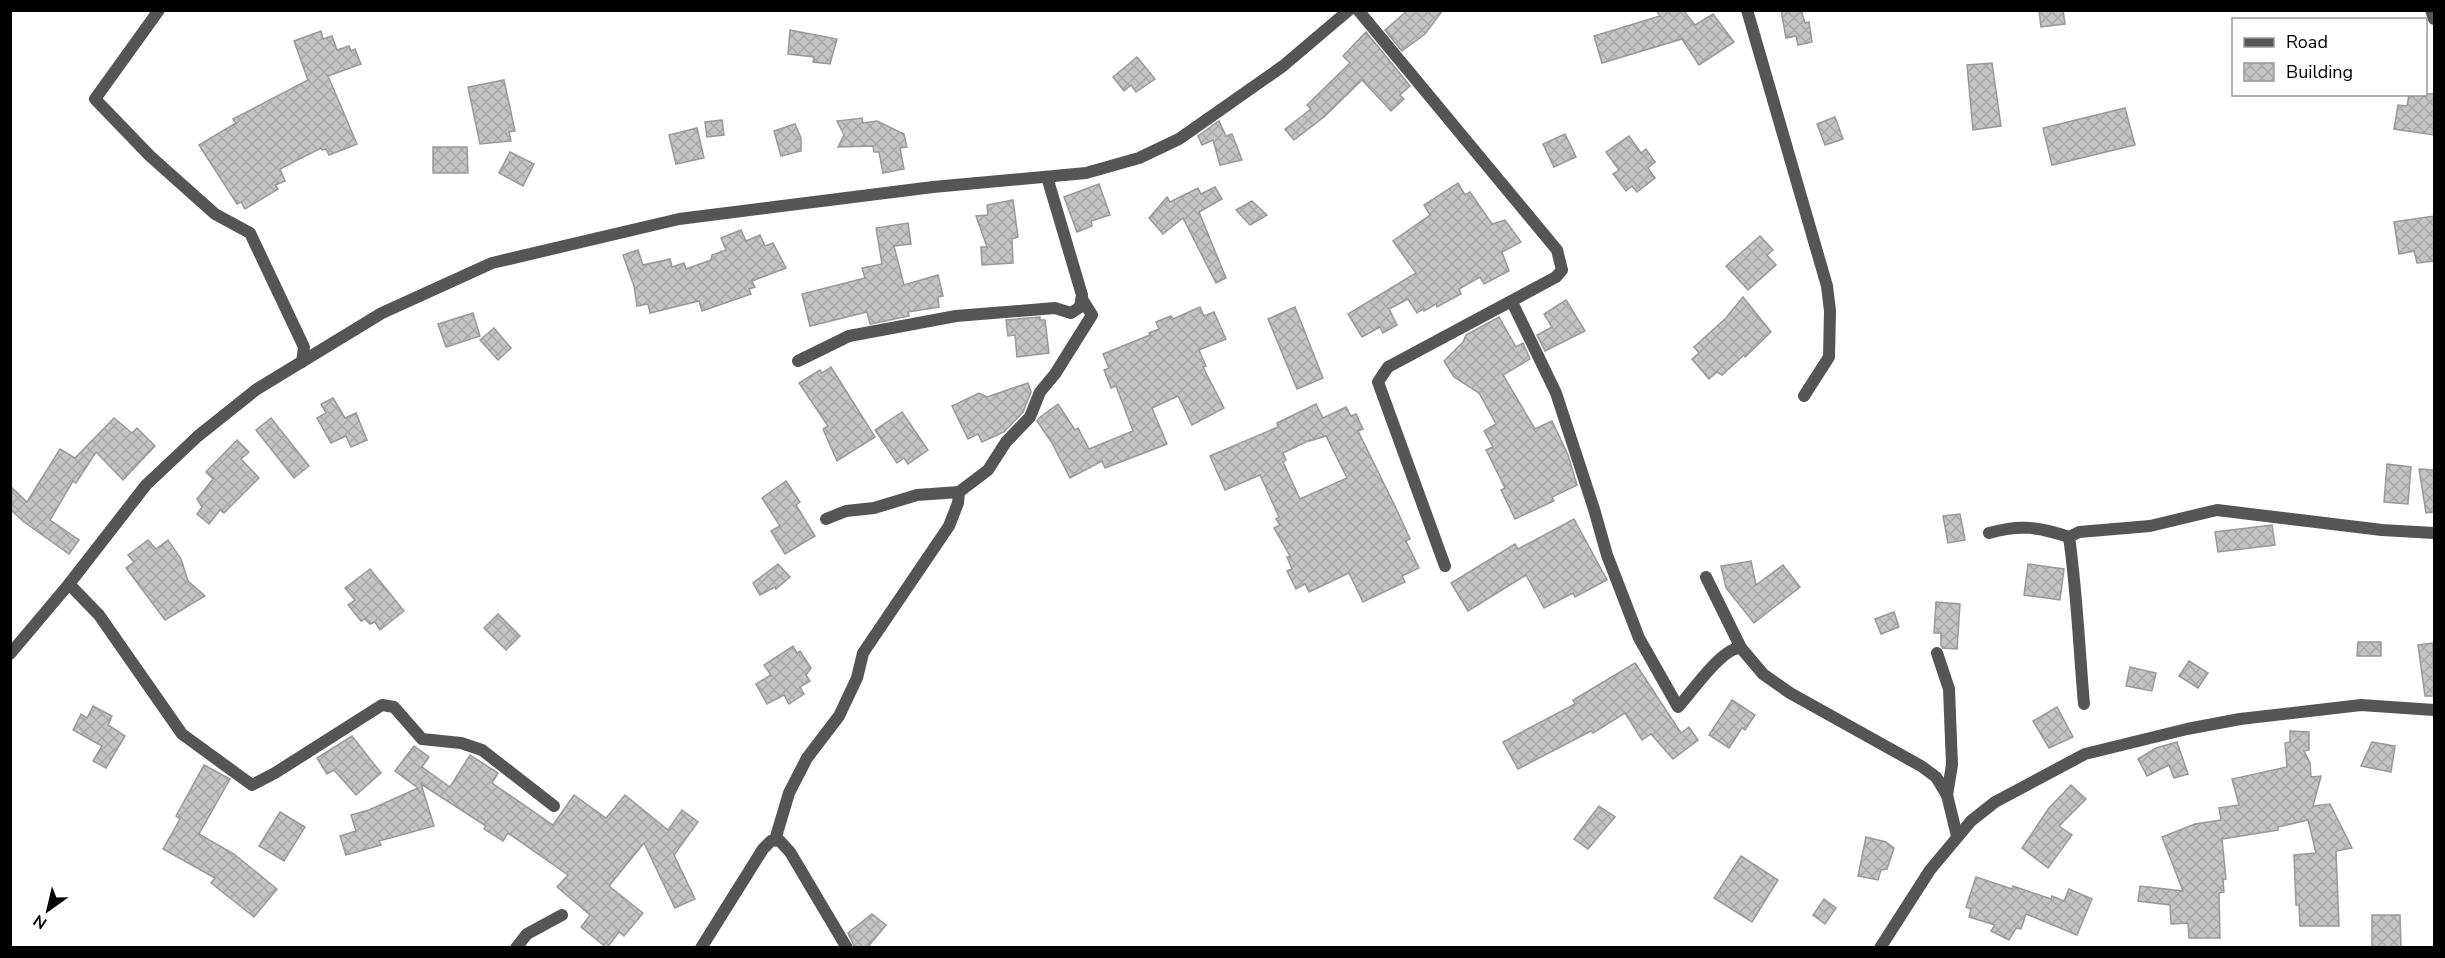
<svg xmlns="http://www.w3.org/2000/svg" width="2445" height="958" viewBox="0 0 2445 958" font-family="'Nunito Sans',sans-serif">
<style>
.building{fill:url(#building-cross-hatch);stroke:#999;stroke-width:1.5;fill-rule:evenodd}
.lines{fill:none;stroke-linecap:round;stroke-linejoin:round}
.street{stroke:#555;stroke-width:12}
</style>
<defs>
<pattern id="building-cross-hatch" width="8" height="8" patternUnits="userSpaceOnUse" patternTransform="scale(1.5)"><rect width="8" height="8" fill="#c4c4c4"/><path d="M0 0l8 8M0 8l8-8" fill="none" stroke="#a7a7a7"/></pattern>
</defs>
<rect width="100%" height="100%" fill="#fff"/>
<!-- building -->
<g class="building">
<polygon points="1408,10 1443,10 1425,34 1402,51 1385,30"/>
<polygon points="1656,10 1683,10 1695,25 1713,14 1734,42 1699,65 1682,39 1602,63 1594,36 1660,16"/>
<polygon points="1781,10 1801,10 1805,23 1809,22 1812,42 1798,45 1796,36 1786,38"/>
<polygon points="2039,10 2063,10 2065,24 2041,27"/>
<polygon points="790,30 837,39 830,64 813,62 814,57 788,54"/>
<polygon points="321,31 323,39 332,36 337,50 349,46 351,51 355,49 361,64 328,76 357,144 329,155 326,149 322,150 321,148 280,169 285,181 275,185 278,189 245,209 241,202 237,204 199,145 236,123 233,119 308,80 294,41"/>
<polygon points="1366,32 1410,86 1400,95 1404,99 1391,111 1362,80 1324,117 1294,140 1285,129 1311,109 1307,105 1350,63 1343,56"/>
<polygon points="1137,57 1155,79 1136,92 1131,85 1124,91 1113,77"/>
<polygon points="1992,63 2001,126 1973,130 1967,65"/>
<polygon points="504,80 515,131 509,132 511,141 480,144 468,87"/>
<polygon points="2409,94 2434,94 2434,135 2394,129 2398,105 2407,106"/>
<polygon points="2125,108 2135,145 2052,165 2043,128"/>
<polygon points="1835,117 1843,139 1825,145 1817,124"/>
<polygon points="862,118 863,123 877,121 904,134 907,147 900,148 904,169 883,173 879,152 874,152 873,146 838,147 844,135 837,121"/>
<polygon points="722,120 724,135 707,137 705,122"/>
<polygon points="1219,121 1226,136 1232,134 1242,160 1220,165 1213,140 1202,145 1198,136"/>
<polygon points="795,124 801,138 801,151 781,156 774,131"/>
<polygon points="697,128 704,158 676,164 669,135"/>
<polygon points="1565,134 1576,157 1554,167 1543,144"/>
<polygon points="1629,136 1641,153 1646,149 1655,162 1648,168 1655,178 1637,192 1632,186 1626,191 1613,174 1619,170 1606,152"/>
<polygon points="433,147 467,147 468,173 433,173"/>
<polygon points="510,152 534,164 523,186 499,173"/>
<polygon points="1458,183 1465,195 1470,192 1492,224 1505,220 1521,242 1502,252 1509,271 1484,284 1480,277 1459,289 1461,294 1437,307 1436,304 1424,311 1423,309 1417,313 1408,299 1389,309 1397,325 1383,333 1380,327 1362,337 1348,314 1416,273 1393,241 1430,215 1424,205"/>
<polygon points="1099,184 1110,215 1091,221 1092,226 1077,232 1064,197"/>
<polygon points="1215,187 1222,199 1199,212 1226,278 1216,283 1183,218 1163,234 1149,218 1167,197 1170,202 1198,188 1201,194"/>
<polygon points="1013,200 1018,237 1012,239 1013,263 982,265 981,247 987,247 976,216 988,215 987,205"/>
<polygon points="1252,201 1267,215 1250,225 1236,210"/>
<polygon points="2434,216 2434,261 2417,263 2414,251 2399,254 2394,222"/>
<polygon points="908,223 911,244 894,246 904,285 938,275 943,296 938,297 939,307 908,312 909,316 870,324 867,312 810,326 802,294 865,278 862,268 882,264 876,228"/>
<polygon points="741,230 746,241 760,235 765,246 773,243 786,268 752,281 755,287 749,289 751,294 702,311 699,301 650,313 648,304 637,306 634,286 623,255 638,250 643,265 670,259 672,267 684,263 686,269 711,260 712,255 726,250 721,238"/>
<polygon points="1760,236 1773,250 1767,255 1776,265 1748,290 1726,266"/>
<polygon points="1743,297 1771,332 1745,357 1744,355 1722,375 1717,372 1709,379 1692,359 1699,353 1694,347 1726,318"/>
<polygon points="1566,300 1585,331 1545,351 1537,335 1552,327 1544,314"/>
<polygon points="1200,307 1204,316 1214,312 1226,339 1199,350 1206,366 1203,367 1224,408 1192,425 1178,396 1152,408 1167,444 1105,468 1102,461 1070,478 1052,443 1037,421 1039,418 1058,404 1075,430 1078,428 1089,449 1133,431 1116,386 1111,388 1104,370 1109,368 1103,354 1150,335 1149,333 1159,329 1156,322 1171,316 1173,319"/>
<polygon points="1295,307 1323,378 1297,389 1268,319"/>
<polygon points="473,313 480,336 446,347 438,324"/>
<polygon points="1040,317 1040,320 1045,320 1049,353 1017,357 1015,335 1008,336 1006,320"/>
<polygon points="1499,317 1516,347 1523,343 1530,359 1503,375 1535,429 1552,421 1568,455 1577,485 1552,497 1554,501 1515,519 1501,490 1505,488 1486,450 1493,447 1484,431 1496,424 1479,393 1454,377 1444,361 1463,342 1466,335"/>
<polygon points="494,328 511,348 498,360 480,340"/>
<polygon points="831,367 875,437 837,461 823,429 828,426 799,383 820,370 822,373"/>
<polygon points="1028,383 1031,392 1023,412 1004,432 982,442 978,434 968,439 952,406 979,393 987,397"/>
<polygon points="333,398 345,418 356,413 367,440 351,447 346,436 331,443 317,418 326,413 321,404"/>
<path d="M1316,404l7,14 23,-11 5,9 5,-2 7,15 -5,2 37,75 15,33 -4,2 13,27 -17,8 3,6 -42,20 -14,-29 -40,19 -4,-8 -9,5 -9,-18 5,-2 -5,-12 3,-1 -16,-28 6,-3 -4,-6 3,-2 -19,-42 -35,15 -15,-34 68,-29 -1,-4zM1326,436l21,42 -47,21 -17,-37 3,-2 -3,-7 27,-13v1z"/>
<polygon points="902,412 928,450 908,464 904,458 897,463 875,430"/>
<polygon points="114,418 132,433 137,428 155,446 123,480 96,452 76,483 73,481 50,520 79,540 69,554 24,522 10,509 10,486 27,502 60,449 75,458"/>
<polygon points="271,418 309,466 294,478 256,430"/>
<polygon points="237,440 249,452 241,459 259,478 224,513 220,510 209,524 197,514 202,507 197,499 213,479 206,472"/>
<polygon points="2387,464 2411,467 2408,504 2384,502"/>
<polygon points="2419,469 2434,470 2434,512 2426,513"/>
<polygon points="786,481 800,502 796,505 815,536 785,554 771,531 780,526 762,498"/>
<polygon points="1960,514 1965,540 1948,543 1943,516"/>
<polygon points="1574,519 1607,580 1575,597 1573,593 1544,608 1526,575 1468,611 1451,583 1515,544 1518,549"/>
<polygon points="2272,525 2275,545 2218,552 2215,532"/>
<polygon points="148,540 156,549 168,540 181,559 188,581 205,596 165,620 126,568 134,562 128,555"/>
<polygon points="1751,561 1756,585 1783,565 1800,587 1754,623 1726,588 1721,566"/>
<polygon points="778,564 790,577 776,589 775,587 760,595 753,583"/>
<polygon points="2028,564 2064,569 2060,600 2024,595"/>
<polygon points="370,569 404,611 380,630 375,622 370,624 365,619 361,621 348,605 355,600 345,588"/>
<polygon points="1936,602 1960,604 1957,649 1943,648 1941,646 1941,633 1934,633"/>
<polygon points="1894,612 1899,627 1881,634 1875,619"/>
<polygon points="498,614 520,636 506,650 484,628"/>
<polygon points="2358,642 2381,642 2381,656 2357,656"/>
<polygon points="2433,643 2434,696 2425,696 2418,645"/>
<polygon points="793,646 797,653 800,651 811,668 806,675 810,681 800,687 804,694 789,704 784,695 767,704 756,684 771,675 764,665"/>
<polygon points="2189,661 2208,673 2198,688 2179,676"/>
<polygon points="1635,663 1681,733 1689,727 1698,740 1673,759 1651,734 1642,740 1625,713 1593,733 1591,731 1518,769 1503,742 1575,704 1573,700"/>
<polygon points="2130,667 2156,673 2152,691 2126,686"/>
<polygon points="1732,700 1755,715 1745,730 1742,728 1729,748 1709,735"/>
<polygon points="93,706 112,716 108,725 125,736 106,768 93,761 102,746 73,730 81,714 87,718"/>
<polygon points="2057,707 2073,737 2049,748 2033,721"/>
<polygon points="2290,731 2309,732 2309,750 2304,751 2310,763 2311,777 2321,776 2313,806 2330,804 2352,848 2336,851 2339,926 2300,926 2299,905 2296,905 2294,855 2316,853 2308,820 2278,827 2278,830 2222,839 2226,879 2223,880 2224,892 2219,893 2220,938 2189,938 2188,923 2171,924 2170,905 2138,901 2140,886 2183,891 2162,837 2195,824 2221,820 2219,808 2239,805 2232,779 2287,767 2285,743 2290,742"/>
<polygon points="352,736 381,773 356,795 334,770 327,774 317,758"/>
<polygon points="2177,742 2188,774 2174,778 2169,765 2147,776 2138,759 2156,748"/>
<polygon points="2372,742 2395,746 2391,772 2361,766"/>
<polygon points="414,746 429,757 422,767 450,787 470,755 498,773 492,783 553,825 574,795 606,818 625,795 668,830 682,810 698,822 674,855 695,899 675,908 644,843 609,886 643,913 624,936 619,932 607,948 581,927 590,915 557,887 568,875 508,833 503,841 484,829 486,826 421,784 434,826 379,841 381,845 346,855 340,836 356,831 351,815 369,810 418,788 395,771"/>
<polygon points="204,765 230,779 199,834 234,854 277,889 254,917 211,883 215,878 163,849 180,819 176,816"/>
<polygon points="2071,785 2086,799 2059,826 2072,835 2048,868 2022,848 2049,808"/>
<polygon points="1599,806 1615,817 1588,849 1574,839"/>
<polygon points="280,812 305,827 284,861 259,846"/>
<polygon points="1866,837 1886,842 1894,848 1887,869 1881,870 1878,880 1858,876"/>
<polygon points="1741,856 1778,880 1752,922 1714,898"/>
<polygon points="1976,877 2012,889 2013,886 2051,899 2052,896 2064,901 2069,889 2092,899 2077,935 2026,914 2021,929 2016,928 2009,940 1991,931 1995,925 1969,917 1971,909 1966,907"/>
<polygon points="1824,899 1836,908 1825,924 1813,915"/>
<polygon points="872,914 886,925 867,948 855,948 848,933"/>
<polygon points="2372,915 2400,915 2401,948 2372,948"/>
</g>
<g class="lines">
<!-- street -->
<g class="street">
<polyline points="159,10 95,99 150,156 215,214 250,233 304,347 302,362"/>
<polyline points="1358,10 1557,250 1562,270 1556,277 1388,367 1378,382 1445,566"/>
<polyline points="1747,10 1827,286 1830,311 1829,357 1804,396"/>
<polyline points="2431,10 2434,19"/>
<path d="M1512,302l44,91 38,116 13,46 32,83 39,69c14,-15 44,-60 63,-59l-35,-71"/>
<polyline points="798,361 849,336 956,316 1055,308 1071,313 1080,307 1082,295 1047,177"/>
<polyline points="826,519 846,511 874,508 917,495 959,492"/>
<path d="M1989,533c31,-9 50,-6 80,4"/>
<polyline points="69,584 99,615 182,734 252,785 275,773 382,705 394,707 422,739 461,743 482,750 554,806"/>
<polyline points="1741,648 1763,674 1790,693 1921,766 1936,777 1947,795 1952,765 1949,689 1937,653"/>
<polyline points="10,654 69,584 146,485 198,436 257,389 382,313 492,263 679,219 933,187 1086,173 1139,158 1179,139 1283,66 1349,10"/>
<path d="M2084,704c-5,-56 -7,-112 -15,-167l10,-5 71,-6 67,-16 165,20 52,3"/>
<polyline points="1947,795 1957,836"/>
<polyline points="775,840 789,793 807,758 839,716 857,678 863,653 949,526 958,503 959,492 988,470 1006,442 1030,417 1040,392 1055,374 1092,315 1082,299"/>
<polyline points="516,948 527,934 562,915"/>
<polyline points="701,948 763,849 771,841 779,840 790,852 847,948"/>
<polyline points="1880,948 1930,870 1971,821 1995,802 2085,754 2187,729 2240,719 2361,705 2434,710"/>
</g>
</g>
<!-- border -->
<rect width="2445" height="958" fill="none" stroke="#000000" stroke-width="24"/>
<!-- legend -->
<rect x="2232" y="18" width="195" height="78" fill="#ffffff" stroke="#999999" stroke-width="1.5"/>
<rect x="2244" y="38" width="30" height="9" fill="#555555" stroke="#999999" stroke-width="1.5"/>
<text x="2286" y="48" font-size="18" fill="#000000">Road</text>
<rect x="2244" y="63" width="30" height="18" fill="url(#building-cross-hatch)" stroke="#999999" stroke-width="1.5"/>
<text x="2286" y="78" font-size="18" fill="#000000">Building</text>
<!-- north arrow -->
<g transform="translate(48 910) rotate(214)" stroke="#ffffff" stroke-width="4.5" paint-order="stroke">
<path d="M0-4.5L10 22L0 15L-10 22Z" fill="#000000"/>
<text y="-9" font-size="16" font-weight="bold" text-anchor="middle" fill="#000000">N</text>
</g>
</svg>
